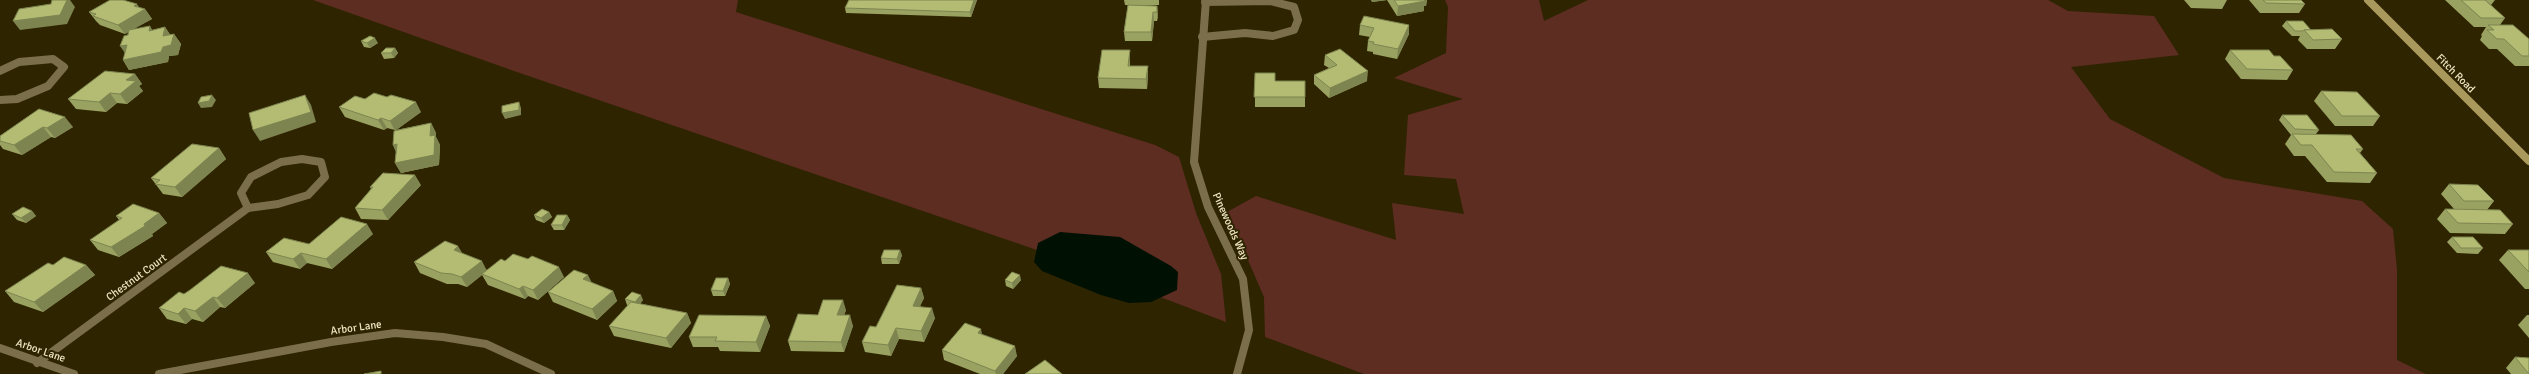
<svg xmlns="http://www.w3.org/2000/svg" width="2529" height="374" viewBox="0 0 2529 374" font-family="Signika,sans-serif">
<style>
.green{fill:#5e2d22}
.water{fill:#001103}
.lines{fill:none;stroke-linecap:round;stroke-linejoin:round}
.street{stroke:#7a6f4a;stroke-width:8}
.secondary{stroke:#aa995c;stroke-width:8}
.wall{fill:#9aa262}
.shaded-wall{fill:#7d8450}
.building{fill:#b3bc72;stroke:#7d8450}
.labels{text-anchor:middle;stroke-width:4;stroke-linejoin:round;paint-order:stroke}
.street-label{font-size:11px;fill:#f0e6c2;stroke:#2e2400}
</style>
<rect width="100%" height="100%" fill="#2e2400"/>
<!-- green -->
<g class="green">
<polygon points="313,0 738,0 736,12 1155,145 1179,157 1196,213 1221,274 1226,322 1034,249 514,71"/>
<polygon points="1445,0 1539,0 1544,21 1588,0 2048,0 2068,11 2154,16 2179,55 2071,67 2110,119 2224,178 2362,201 2393,229 2397,270 2397,360 2426,374 1364,374 1265,337 1264,297 1227,212 1256,196 1396,240 1392,203 1464,214 1456,179 1404,175 1408,115 1463,99 1394,78 1446,53 1448,7"/>
</g>
<!-- water -->
<polygon class="water" points="1060,232 1120,237 1171,266 1178,272 1177,290 1151,302 1129,303 1101,295 1042,271 1034,262 1038,243"/>
<g class="lines">
<!-- street -->
<g class="street">
<polyline points="1206,0 1194,162 1208,207 1243,279 1249,330 1237,374"/>
<polyline points="1202,37 1245,33 1273,36 1294,30 1298,20 1294,7 1270,1 1205,2"/>
<polyline points="0,71 19,62 53,59 64,67 48,86 17,99 0,100"/>
<polygon points="302,159 321,162 325,177 308,195 278,204 248,208 241,193 251,177 281,162"/>
<polyline points="0,348 74,374"/>
<polyline points="37,363 248,208"/>
<polyline points="159,374 331,342 395,333 443,337 486,344 551,374"/>
</g>
<!-- secondary -->
<polyline class="secondary" points="2368,0 2529,161"/>
</g>
<!-- wall -->
<g class="wall">
<polygon points="849,0 977,0 971,17 846,13 845,8"/>
<polygon points="1124,0 1159,0 1159,5 1132,5 1157,6 1158,16 1157,21 1154,21 1152,41 1125,41 1124,32 1128,5 1125,5"/>
<polygon points="1371,0 1427,0 1426,6 1424,6 1424,11 1397,16 1387,0 1372,2"/>
<polygon points="2184,0 2227,0 2222,9 2191,8"/>
<polygon points="2249,0 2301,0 2305,4 2299,13 2260,13"/>
<polygon points="2445,0 2495,0 2491,5 2505,18 2500,25 2529,39 2529,66 2515,66 2497,49 2489,49 2480,40 2482,36 2481,35 2486,27 2474,27"/>
<polygon points="140,8 145,9 152,19 133,29 153,30 165,27 170,35 174,34 181,44 178,55 169,56 168,62 129,70 123,60 125,53 128,32 125,34 100,25 96,21 89,12"/>
<polygon points="2286,21 2311,30 2342,39 2335,49 2307,49 2298,40 2300,36 2292,36 2282,26"/>
<polygon points="1360,25 1409,25 1409,34 1397,59 1373,54 1373,52 1367,51 1368,41 1370,37 1359,35"/>
<polygon points="361,41 378,43 370,48 364,47"/>
<polygon points="395,48 398,53 394,58 384,59 381,53"/>
<polygon points="2230,50 2274,56 2293,70 2287,80 2241,79 2225,59"/>
<polygon points="1325,55 1367,81 1329,98 1314,84 1314,75 1329,68 1324,65"/>
<polygon points="1130,59 1130,66 1148,66 1148,75 1147,89 1099,88 1098,78"/>
<polygon points="1255,73 1275,81 1305,97 1305,107 1255,107"/>
<polygon points="135,74 142,84 139,86 143,91 127,104 117,103 106,112 76,109 68,99"/>
<polygon points="2321,91 2380,116 2373,126 2335,126 2314,101"/>
<polygon points="339,107 421,112 396,130 431,123 436,133 436,137 440,145 439,165 401,173 395,163 396,152 393,145 395,130 387,128 384,130 345,117"/>
<polygon points="39,109 73,127 55,138 51,137 22,155 3,149 0,145 0,136"/>
<polygon points="2282,115 2319,130 2316,134 2363,149 2360,153 2377,173 2370,183 2327,182 2305,156 2294,156 2285,144 2291,135 2279,120"/>
<polygon points="219,148 226,159 182,197 163,194 151,178"/>
<polygon points="2449,184 2494,201 2487,210 2513,224 2505,234 2450,233 2437,219 2445,209 2454,209 2441,194"/>
<polygon points="421,185 388,220 361,219 355,208 371,189 370,187"/>
<polygon points="32,211 36,216 26,223 17,220 12,214"/>
<polygon points="549,212 552,217 544,223 536,220 534,215"/>
<polygon points="159,213 167,223 152,234 153,236 119,257 98,250 90,240 119,220 116,216"/>
<polygon points="567,215 570,220 564,230 554,230 551,225"/>
<polygon points="373,234 332,269 307,263 300,269 273,262 266,252"/>
<polygon points="2452,237 2483,248 2478,254 2457,253 2447,242"/>
<polygon points="2508,250 2529,250 2529,289 2525,289 2499,260"/>
<polygon points="462,253 487,270 505,261 564,277 538,300 528,296 525,299 488,285 482,275 467,287 458,284 447,284 420,273 414,262"/>
<polygon points="902,255 899,264 882,264 881,258"/>
<polygon points="86,265 95,275 43,312 14,302 5,291"/>
<polygon points="728,278 730,284 725,296 713,296 711,290"/>
<polygon points="1005,280 1021,280 1013,289 1006,286"/>
<polygon points="255,283 225,308 220,307 203,322 192,319 186,324 167,319 159,308 184,294"/>
<polygon points="591,283 613,291 617,301 597,320 553,302 548,292"/>
<polygon points="921,288 924,298 920,306 935,318 924,342 899,339 891,356 865,352 862,342 876,327"/>
<polygon points="625,299 643,300 640,304 687,313 691,323 671,348 614,336 609,326 628,305 627,305"/>
<polygon points="846,310 844,315 853,326 844,352 791,351 788,341 818,315"/>
<polygon points="2527,315 2529,315 2529,338 2518,325"/>
<polygon points="766,316 770,326 760,352 720,351 718,347 693,347 689,337"/>
<polygon points="982,334 1017,356 1003,374 980,374 944,360 942,350"/>
<polygon points="2515,357 2529,358 2529,374 2511,374 2506,368"/>
</g>
<!-- shaded-wall -->
<g class="shaded-wall">
<polygon points="67,0 70,0 75,7 67,24 20,30 13,21"/>
<polygon points="974,0 977,0 971,17 970,12"/>
<polygon points="1372,0 1387,0 1372,2"/>
<polygon points="1422,0 1427,0 1426,6 1424,6 1424,11 1397,16 1398,6"/>
<polygon points="137,4 142,11 145,9 152,19 125,34 118,25 134,6"/>
<polygon points="1157,6 1158,16 1157,21"/>
<polygon points="1153,12 1154,21 1152,41 1151,32"/>
<polygon points="1409,25 1409,34 1397,59 1398,49"/>
<polygon points="150,26 156,36 149,31"/>
<polygon points="165,27 172,37 174,34 181,44 178,55 169,56 168,62 129,70 123,60 163,36"/>
<polygon points="375,38 378,43 370,48 367,43"/>
<polygon points="127,45 127,56 120,46"/>
<polygon points="395,48 398,53 394,58 391,53"/>
<polygon points="1130,50 1130,59 1128,75 1128,66"/>
<polygon points="1148,66 1148,75 1147,89 1146,79"/>
<polygon points="1368,71 1367,81 1329,98 1330,88"/>
<polygon points="135,74 142,84 139,86 143,91 127,104 120,94 126,80"/>
<polygon points="110,93 117,103 106,112 99,102"/>
<polygon points="212,95 216,100 212,107 201,108 198,103"/>
<polygon points="305,95 311,105 316,122 260,141 253,130"/>
<polygon points="416,102 421,112 395,131 390,121"/>
<polygon points="519,102 521,108 521,115 505,119 502,113"/>
<polygon points="65,117 73,127 55,138 47,128"/>
<polygon points="381,118 387,128 384,130 378,120"/>
<polygon points="431,123 436,133 436,137 440,145 439,165 401,173 395,163 430,136"/>
<polygon points="43,127 51,137 22,155 14,145"/>
<polygon points="397,144 398,155 393,145"/>
<polygon points="219,148 226,159 182,197 175,187"/>
<polygon points="415,175 421,185 388,220 382,210"/>
<polygon points="32,211 36,216 26,223 21,218"/>
<polygon points="549,212 552,217 544,223 541,218"/>
<polygon points="159,213 167,223 152,234 153,236 119,257 111,247"/>
<polygon points="567,215 570,220 564,230 562,225"/>
<polygon points="367,224 373,234 332,269 326,259"/>
<polygon points="458,246 464,256 454,250"/>
<polygon points="900,250 902,255 899,264 897,259"/>
<polygon points="301,253 307,263 300,269 293,259"/>
<polygon points="482,261 487,271 467,287 461,277"/>
<polygon points="86,265 95,275 43,312 34,302"/>
<polygon points="559,267 564,277 538,300 533,290"/>
<polygon points="248,273 255,283 225,308 217,298"/>
<polygon points="588,275 593,285 583,279"/>
<polygon points="1020,275 1021,280 1013,289 1012,283"/>
<polygon points="728,278 730,284 725,296 723,291"/>
<polygon points="523,286 528,296 525,299 519,289"/>
<polygon points="921,288 924,298 915,316 913,306"/>
<polygon points="613,291 617,301 597,320 592,309"/>
<polygon points="641,295 643,300 637,307 635,302"/>
<polygon points="213,297 220,307 203,322 195,311"/>
<polygon points="843,300 846,310 841,325 837,315"/>
<polygon points="184,308 192,319 186,324 178,314"/>
<polygon points="932,308 935,318 924,342 921,331"/>
<polygon points="687,313 691,323 671,348 666,338"/>
<polygon points="850,315 853,326 844,352 841,342"/>
<polygon points="766,316 770,326 760,352 756,342"/>
<polygon points="896,328 899,339 891,356 888,345"/>
<polygon points="981,329 983,339 978,333"/>
<polygon points="1015,346 1017,356 1003,374 996,374 995,371"/>
</g>
<!-- building -->
<g class="building">
<polygon points="52,0 67,0 60,15 13,21 19,9 51,4"/>
<polygon points="110,0 123,0 137,4 134,6 145,9 118,25 93,16 96,14 89,12"/>
<polygon points="849,0 974,0 970,12 845,8"/>
<polygon points="1394,0 1424,0 1425,1 1398,6"/>
<polygon points="2263,0 2301,0 2305,4 2266,3"/>
<polygon points="2461,0 2485,0 2505,18 2481,18"/>
<polygon points="1128,5 1157,6 1157,12 1153,12 1151,32 1124,32"/>
<polygon points="1364,16 1409,25 1398,49 1373,44 1374,42 1368,41 1374,28 1360,25"/>
<polygon points="2286,21 2303,21 2311,30 2304,30 2303,31 2295,31"/>
<polygon points="2488,25 2513,25 2529,39 2529,56 2522,56 2504,39 2497,39 2487,30 2494,30"/>
<polygon points="150,26 149,31 165,27 163,36 174,34 171,45 163,47 161,52 123,60 127,45 120,46 124,36 128,35 129,30"/>
<polygon points="2332,29 2342,39 2313,40 2304,30"/>
<polygon points="370,36 375,38 367,43 361,41"/>
<polygon points="386,48 395,48 391,53 381,53"/>
<polygon points="1340,49 1368,71 1330,88 1314,75 1337,65 1325,55"/>
<polygon points="1102,50 1130,50 1128,66 1148,66 1146,79 1098,78"/>
<polygon points="2230,50 2269,50 2274,56 2280,56 2293,70 2247,69"/>
<polygon points="105,71 135,74 126,80 136,81 120,94 110,93 99,102 68,99"/>
<polygon points="1255,73 1275,73 1275,81 1305,81 1305,97 1254,97"/>
<polygon points="2321,91 2357,92 2380,116 2342,116"/>
<polygon points="374,93 387,97 391,95 416,102 390,121 381,118 378,120 339,107 355,96 365,99"/>
<polygon points="212,95 209,101 198,103 201,97"/>
<polygon points="305,95 311,112 253,130 249,113"/>
<polygon points="519,102 519,110 502,113 502,106"/>
<polygon points="39,109 65,117 47,128 43,127 14,145 0,141 0,136"/>
<polygon points="2282,115 2307,115 2319,130 2295,129"/>
<polygon points="431,123 430,136 435,135 434,155 395,163 397,144 393,145 394,131"/>
<polygon points="2292,134 2351,135 2363,149 2356,149 2377,173 2334,172 2312,145 2301,145"/>
<polygon points="192,144 219,148 175,187 155,184 160,180 151,178"/>
<polygon points="383,173 415,175 382,210 355,208 373,187 370,187"/>
<polygon points="2449,184 2478,185 2494,201 2464,201"/>
<polygon points="133,204 159,213 144,224 145,226 111,247 90,240 122,218 116,216"/>
<polygon points="23,207 32,211 21,218 12,214"/>
<polygon points="542,209 549,212 541,218 534,215"/>
<polygon points="2445,209 2500,210 2513,224 2458,223"/>
<polygon points="557,215 567,215 562,225 551,225"/>
<polygon points="341,217 367,224 326,259 301,253 293,259 266,252 284,238 309,244"/>
<polygon points="2452,237 2473,237 2483,248 2461,248"/>
<polygon points="445,241 458,246 454,250 482,261 461,277 452,274 441,273 414,262"/>
<polygon points="884,250 900,250 897,259 881,258"/>
<polygon points="2508,250 2529,250 2529,272"/>
<polygon points="513,254 528,259 532,256 559,267 533,290 523,286 519,289 482,274 501,259 505,261"/>
<polygon points="64,257 86,265 34,302 5,291 48,263 53,265"/>
<polygon points="221,266 248,273 217,298 213,297 195,311 184,308 178,314 159,308 179,292 184,294 190,290"/>
<polygon points="574,270 588,275 583,279 613,291 592,309 548,292"/>
<polygon points="1012,272 1020,275 1012,283 1005,280"/>
<polygon points="716,278 728,278 723,291 711,290"/>
<polygon points="897,285 921,288 913,306 932,308 921,331 896,328 888,345 862,342 870,326 876,327"/>
<polygon points="632,292 641,295 635,302 625,299"/>
<polygon points="823,300 843,300 837,315 850,315 841,342 788,341 798,314 818,315"/>
<polygon points="631,302 687,313 666,338 609,326"/>
<polygon points="699,315 766,316 756,342 715,341 717,337 689,337"/>
<polygon points="965,323 981,329 978,333 1015,346 995,371 942,350"/>
<polygon points="2515,357 2529,358 2529,374"/>
<polygon points="1045,360 1062,374 1025,374"/>
<polygon points="381,371 381,374 364,374"/>
</g>
<g class="labels">
<!-- street labels -->
<g class="street-label">
<text transform="translate(2456 73) rotate(45)" y="4">Fitch Road</text>
<text transform="translate(1231 226) rotate(66)" y="4">Pinewoods Way</text>
<text transform="translate(136 277) rotate(-36)" y="4">Chestnut Court</text>
<text transform="translate(356 327) rotate(-8)" y="4">Arbor Lane</text>
<text transform="translate(41 350) rotate(19)" y="4">Arbor Lane</text>
</g>
</g>
</svg>
